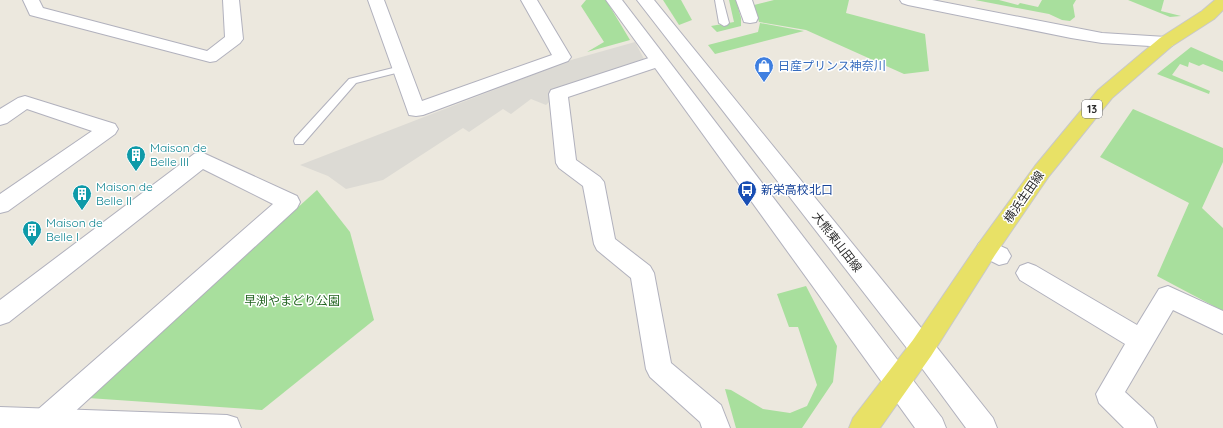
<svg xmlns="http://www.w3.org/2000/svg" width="1223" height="428" viewBox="0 0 1223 428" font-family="Quicksand,'Noto Sans JP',sans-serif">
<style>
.green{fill:#a8df9d}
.plaza{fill:#dcdad4}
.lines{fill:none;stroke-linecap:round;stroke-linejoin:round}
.service-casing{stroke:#b1b1bd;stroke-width:2}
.minor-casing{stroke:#b1b1bd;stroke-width:2}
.tertiary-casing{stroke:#b1b1bd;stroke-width:2}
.primary-casing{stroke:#c8c8c8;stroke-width:2}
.service{fill:#fff;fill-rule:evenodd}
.minor{fill:#fff;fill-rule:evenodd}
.tertiary{fill:#fff;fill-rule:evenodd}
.primary{fill:#e8e166;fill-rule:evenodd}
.labels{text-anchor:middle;stroke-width:3;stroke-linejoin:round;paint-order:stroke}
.shield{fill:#fff;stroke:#6b6b6b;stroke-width:1}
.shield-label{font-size:11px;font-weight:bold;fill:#2b2b2b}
.shop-label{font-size:12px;fill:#366cbe;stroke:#fff;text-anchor:start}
.culture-label{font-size:12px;fill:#0d838f;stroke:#fff;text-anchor:start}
.transit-label{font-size:12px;fill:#164399;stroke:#fff;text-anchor:start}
.street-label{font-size:12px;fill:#2b2b2b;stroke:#fff}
.park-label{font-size:12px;fill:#21641f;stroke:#fff}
</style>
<rect width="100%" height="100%" fill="#ece8de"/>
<!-- green -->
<g class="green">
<polygon points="586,0 606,0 630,40 587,52 604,42 581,6"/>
<polygon points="663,0 681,0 692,20 679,25"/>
<polygon points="729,0 736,0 741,18 741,26 717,32 711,26 734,22"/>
<polygon points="774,0 849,0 846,13 925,34 929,71 904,74 806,30 759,22 754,5"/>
<polygon points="975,0 999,0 1018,5 1020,3 1038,7 1042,0 1076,0 1073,5 1075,17 1070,21 1062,20 1049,14"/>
<polygon points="1128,0 1164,0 1161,11 1181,16 1170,17"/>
<polygon points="760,23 804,31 715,54 708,45 758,32"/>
<polygon points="1191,47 1223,61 1223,72 1203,64 1199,66 1189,62 1188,67 1180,64 1172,75 1210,91 1209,94 1157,74"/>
<polygon points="1133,109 1223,148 1223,162 1202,208 1223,228 1223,311 1157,276 1189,203 1100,157"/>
<polygon points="317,190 350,232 374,320 262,410 88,398"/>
<polygon points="806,286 837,346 833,382 802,428 736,428 725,389 731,390 763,409 790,413 807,406 817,385 798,327 789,327 777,294"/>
</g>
<!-- plaza -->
<polygon class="plaza" points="635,42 644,59 554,89 553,98 546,105 531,99 511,114 503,109 469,132 463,128 383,180 346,189 328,176 300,165 571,60"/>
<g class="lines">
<!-- service casing -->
<g class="service-casing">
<g id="service">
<polygon points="715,0 723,0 729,23 727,25 724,26 719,23"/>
<polygon points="401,66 406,69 404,71 356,83 303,144 295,144 294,141 295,138 349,79"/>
</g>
</g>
<!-- minor casing -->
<g class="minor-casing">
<g id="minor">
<polygon points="23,0 39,0 43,8 207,51 225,37 223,0 239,0 243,39 240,43 216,61 210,62 30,15"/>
<polygon points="368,0 384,0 422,101 552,55 521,0 537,0 571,57 568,61 423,115 416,116 409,115"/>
<polygon points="736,0 752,0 758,18 756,22 750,23 744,22"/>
<polygon points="900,0 932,0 1102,33 1166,37 1172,38 1175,42 1172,46 1166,47 1102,43 1071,38 908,5 902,3"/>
<polygon points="658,55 664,57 667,61 664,65 568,97 576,160 600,177 604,182 615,239 650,266 654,273 671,363 721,405 730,428 702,428 700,422 650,377 646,369 631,278 597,250 594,244 583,186 559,168 556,163 549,94 551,90"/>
<polygon points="25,96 115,124 118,129 115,134 8,211 0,213 0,194 92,131 27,109 7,123 0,125 0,109 18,98"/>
<polygon points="201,152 297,196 300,202 297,208 57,428 34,428 31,421 35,412 273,204 203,169 9,322 0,325 0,300 194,154"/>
<polygon points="987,240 1007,249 1011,256 1007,263 999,265 979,255 976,249 979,243"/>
<polygon points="1028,263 1036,266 1137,325 1159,289 1168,286 1223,311 1223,334 1173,310 1125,392 1153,418 1157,428 1124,428 1099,403 1096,394 1125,344 1020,280 1016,273 1020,266"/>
</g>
</g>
<!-- tertiary casing -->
<g class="tertiary-casing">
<g id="tertiary">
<polygon points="606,0 622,0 942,418 946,428 915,428"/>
<polygon points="637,0 654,0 931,340 993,418 997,428 966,428 913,356"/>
<polygon points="0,407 227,415 237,418 241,428 0,428"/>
</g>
</g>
<!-- primary casing -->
<g class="primary-casing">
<polygon id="primary" points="1215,0 1223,0 1223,10 1214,19 1172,46 1112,98 1049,176 995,255 931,356 880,428 849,428 853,418 913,340 979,243 1035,166 1098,90 1160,38 1202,11"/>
</g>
<!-- service -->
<use href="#service" class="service"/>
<!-- minor -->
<use href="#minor" class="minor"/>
<!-- tertiary -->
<use href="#tertiary" class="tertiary"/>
<!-- primary -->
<use href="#primary" class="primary"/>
</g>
<!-- icons -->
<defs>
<g id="shop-pin" transform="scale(1)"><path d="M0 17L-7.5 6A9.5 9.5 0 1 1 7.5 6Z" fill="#3f7fe0" stroke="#fff"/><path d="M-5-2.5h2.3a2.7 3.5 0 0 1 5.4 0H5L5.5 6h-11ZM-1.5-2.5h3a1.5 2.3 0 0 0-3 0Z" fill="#fff"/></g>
<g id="building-pin" transform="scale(1)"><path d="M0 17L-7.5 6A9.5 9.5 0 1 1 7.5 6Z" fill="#0f9aa8" stroke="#fff"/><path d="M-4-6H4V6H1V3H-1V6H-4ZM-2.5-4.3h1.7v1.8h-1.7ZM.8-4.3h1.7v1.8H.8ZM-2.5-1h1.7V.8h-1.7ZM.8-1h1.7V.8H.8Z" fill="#fff"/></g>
<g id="bus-pin" transform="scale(1)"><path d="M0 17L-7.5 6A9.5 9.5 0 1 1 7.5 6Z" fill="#1a4fb4" stroke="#fff"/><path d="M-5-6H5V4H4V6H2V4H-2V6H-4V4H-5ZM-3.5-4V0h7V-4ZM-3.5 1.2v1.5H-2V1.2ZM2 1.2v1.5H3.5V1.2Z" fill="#fff"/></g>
</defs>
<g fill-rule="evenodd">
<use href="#shop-pin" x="764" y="66"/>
<use href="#building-pin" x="136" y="155"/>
<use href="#bus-pin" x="747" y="190"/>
<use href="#building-pin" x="82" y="194"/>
<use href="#building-pin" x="32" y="230"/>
</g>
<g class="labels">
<!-- shield labels -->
<rect class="shield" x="1082" y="100" width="20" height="18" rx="3"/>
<g class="shield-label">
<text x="1092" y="113">13</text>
</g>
<!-- shop labels -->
<g class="shop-label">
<text x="778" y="70">日産プリンス神奈川</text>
</g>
<!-- culture labels -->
<g class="culture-label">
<text x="150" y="152">Maison de<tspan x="150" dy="14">Belle III</tspan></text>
<text x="96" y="191">Maison de<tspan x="96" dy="14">Belle II</tspan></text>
<text x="46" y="227">Maison de<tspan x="46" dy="14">Belle I</tspan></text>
</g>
<!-- transit labels -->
<g class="transit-label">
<text x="761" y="194">新栄高校北口</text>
</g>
<!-- street labels -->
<g class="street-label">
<text transform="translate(1024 197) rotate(-55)" y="4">横浜生田線</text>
<text transform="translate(837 242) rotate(52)" y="4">大熊東山田線</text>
</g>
<!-- park labels -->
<g class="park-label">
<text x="292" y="305">早渕やまどり公園</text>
</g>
</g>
</svg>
